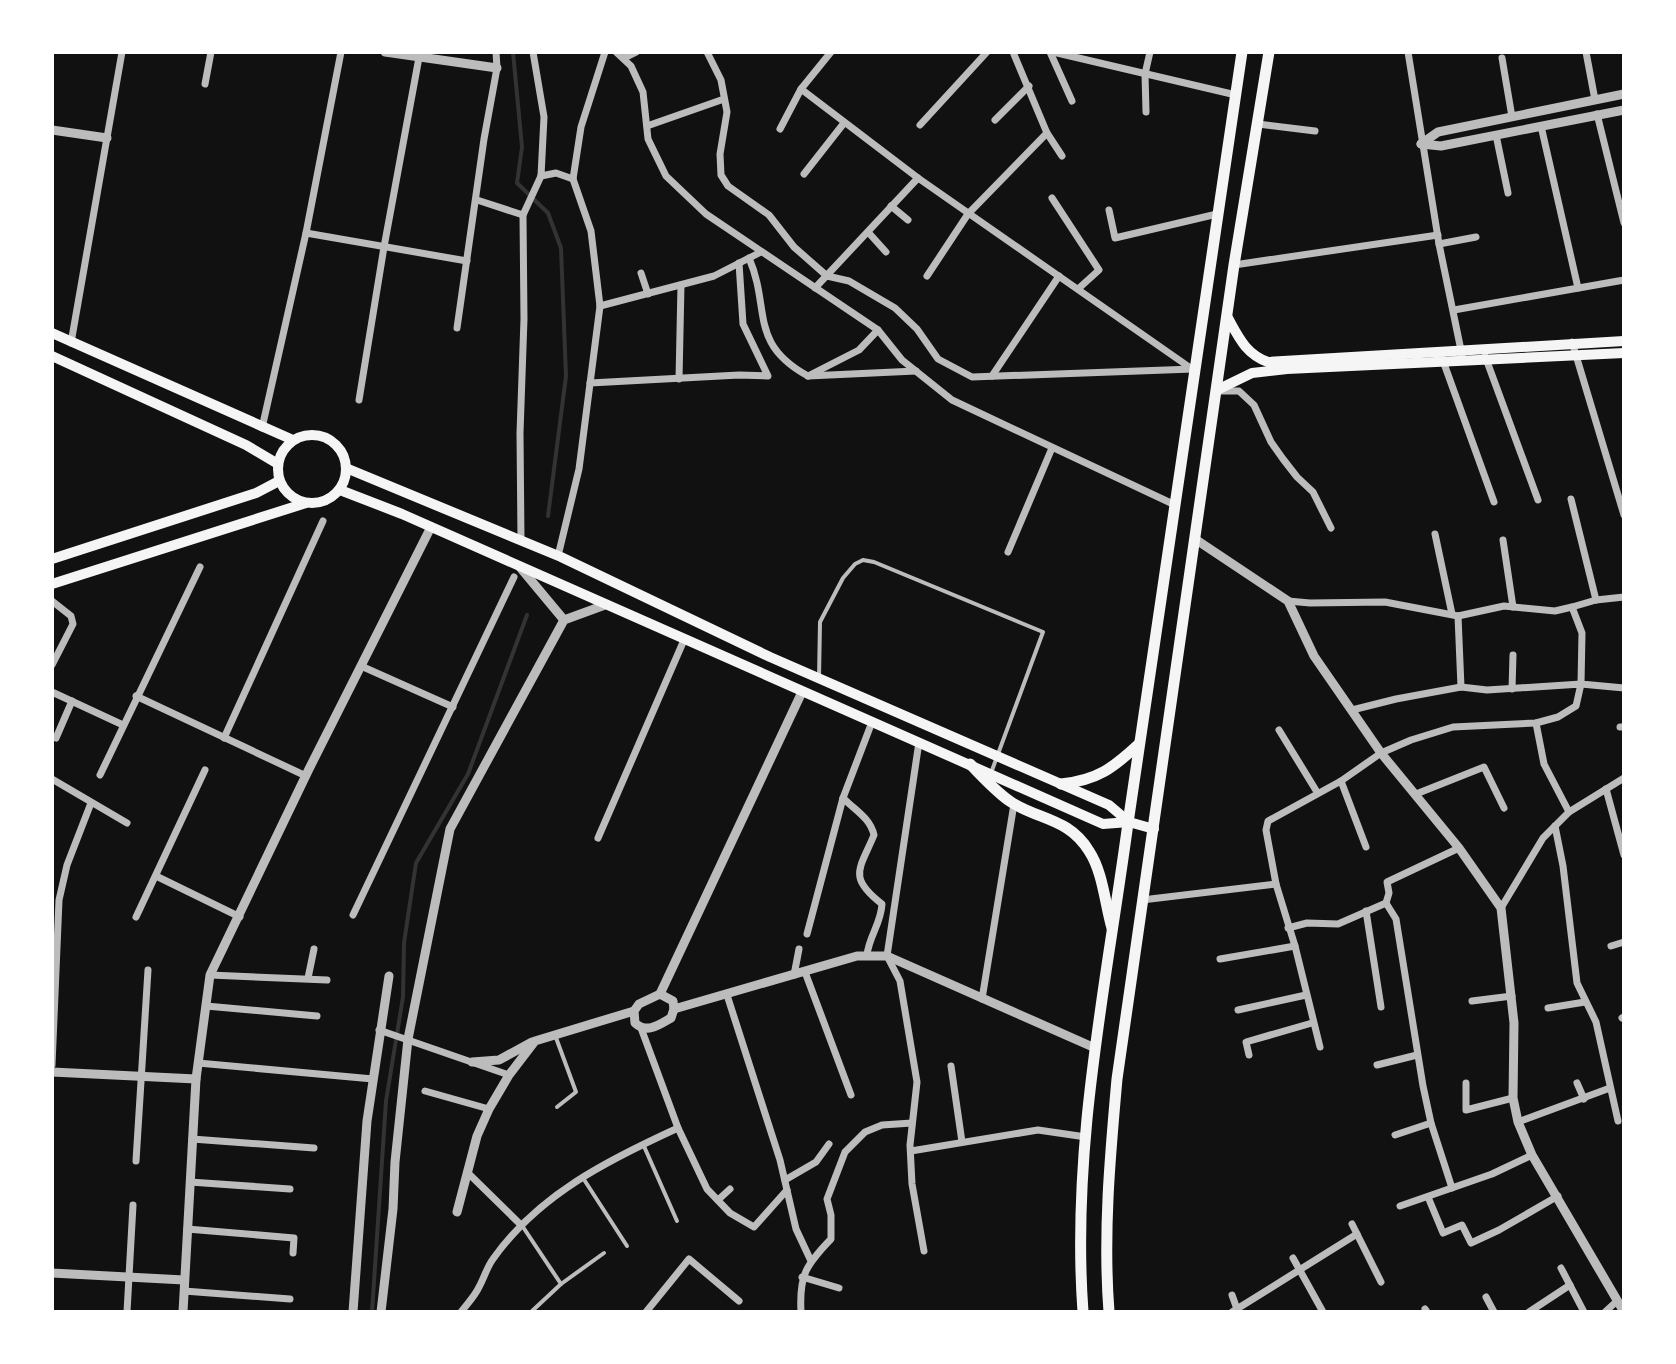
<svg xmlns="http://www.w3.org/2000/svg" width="1676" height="1364" viewBox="0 0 1676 1364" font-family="Signika,sans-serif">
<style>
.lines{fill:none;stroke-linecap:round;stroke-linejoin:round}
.stream{stroke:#333;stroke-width:4}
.service{stroke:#bcbcbc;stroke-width:4}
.minor{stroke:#bcbcbc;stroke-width:7}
.tertiary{stroke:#bcbcbc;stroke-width:9}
.secondary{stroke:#f5f5f5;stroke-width:10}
.primary{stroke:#f5f5f5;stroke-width:11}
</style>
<rect width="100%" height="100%" fill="#111"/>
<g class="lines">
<!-- stream -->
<g class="stream">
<polyline points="513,52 522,147 517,183 548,213 561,248 566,376 548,516"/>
<polyline points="372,1312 386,1101 403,997 404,943 416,863 468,774 527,615"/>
</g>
<!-- service -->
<g class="service">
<polyline points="819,678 820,622 843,578 855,564 863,560 874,562 1043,632 991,773"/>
<polyline points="555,1035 576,1092 557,1107"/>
<polyline points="643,1144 677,1221"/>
<polyline points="583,1178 627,1246"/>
<polyline points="523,1227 561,1284"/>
<polyline points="531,1312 561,1284 604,1253"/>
</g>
<!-- minor -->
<g class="minor">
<polyline points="616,52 631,66 643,92 648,139 666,176 706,214 878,330 902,360 952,400 1173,504"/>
<polyline points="707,52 721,80 727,112 720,154 721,175 728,186 769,215 794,247 827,276 849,281 895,308 917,329 938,359 972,377 1193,369"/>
<polyline points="1050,52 1072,101"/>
<polyline points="1053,52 1236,95"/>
<polyline points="1408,52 1439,244 1462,355"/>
<polyline points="1586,52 1595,100"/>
<polyline points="624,58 636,52"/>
<polyline points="1502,58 1512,117"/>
<polyline points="205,84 211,52"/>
<polyline points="801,89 918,178 1192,369"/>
<polyline points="1146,112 1145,74 1150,52"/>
<polyline points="1597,114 1624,223"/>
<polyline points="995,120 1029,86"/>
<polyline points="1258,124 1315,131"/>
<polyline points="920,125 987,52"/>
<polyline points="647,126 724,99"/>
<polyline points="1541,126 1578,288"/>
<polyline points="780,129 801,89 831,52"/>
<polyline points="1047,133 1062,156"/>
<polyline points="1496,135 1508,193"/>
<polyline points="804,174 844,123"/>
<polyline points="541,176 556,173 573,179"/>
<polyline points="1052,198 1099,270 1078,289"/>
<polyline points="477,200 523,215"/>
<polyline points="891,206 908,220"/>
<polyline points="1109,210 1115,238 1217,214"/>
<polyline points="868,232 886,252"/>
<polyline points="306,233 467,261"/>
<polyline points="1439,244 1476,237"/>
<path d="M749,258c22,51 -1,85 59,118"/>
<polyline points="1234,265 1438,235"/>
<polyline points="641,273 648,294"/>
<polyline points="927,276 968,214 1047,133 1013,52"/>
<polyline points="815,288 918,178"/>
<polyline points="600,306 714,276 761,252"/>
<polyline points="1454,310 1624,280"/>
<polyline points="457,328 484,139 497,68 496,52"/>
<polyline points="1572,342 1624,515"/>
<polyline points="71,343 122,52"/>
<polyline points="1485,356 1538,500"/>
<polyline points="1442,358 1494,502"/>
<polyline points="810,375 859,350 878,330"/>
<polyline points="808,376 916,371"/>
<polyline points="992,376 1059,276"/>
<polyline points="679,379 681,285"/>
<polyline points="590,383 739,375 768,376 743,324 739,263"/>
<polyline points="1219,391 1239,391 1254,405 1271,442 1283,459 1297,477 1313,492 1331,528"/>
<polyline points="359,400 384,247 420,52"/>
<polyline points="262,428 306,233 341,52"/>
<polyline points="1571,499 1596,600"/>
<polyline points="1435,534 1452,614"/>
<polyline points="521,540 520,433 524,319 523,215 541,176 544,117 533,52"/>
<polyline points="1503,540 1513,607"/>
<polyline points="1008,552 1052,448"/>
<polyline points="558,556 579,469 600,306 591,231 573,179 581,127 605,52"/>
<polyline points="52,601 71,616 73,624 52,665"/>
<polyline points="1288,601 1310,603 1385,602 1458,616 1504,606 1555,611 1572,607 1582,633 1581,684 1624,688"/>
<polyline points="1572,607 1596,600 1624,597"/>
<polyline points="1458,616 1461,687"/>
<polyline points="361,666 453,707"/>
<polyline points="1512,689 1513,655"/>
<polyline points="52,692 123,725"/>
<polyline points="136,696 306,776"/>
<polyline points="1536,723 1544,764 1569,812"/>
<polyline points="1620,727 1624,727"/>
<polyline points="1279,730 1317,792"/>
<polyline points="56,738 72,701"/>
<polyline points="224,738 323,521"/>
<polyline points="919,742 887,956 900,981 917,1082 910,1145 912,1184 924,1251"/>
<polyline points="100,775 200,567"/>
<polyline points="52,779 127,823"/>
<polyline points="1341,781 1366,847"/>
<polyline points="1606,789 1624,855"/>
<polyline points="1416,794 1484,767 1504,808"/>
<path d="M843,798c13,13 27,20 31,37 -14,34 -27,42 8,69 -1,20 -13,32 -15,51"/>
<polyline points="1555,826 1563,866 1577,983 1596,1022 1618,1121"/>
<polyline points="598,838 684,640"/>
<polyline points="156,876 240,917"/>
<polyline points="1142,900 1276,884"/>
<polyline points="1386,903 1396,919 1423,1086 1431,1123 1452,1188"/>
<polyline points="1501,908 1543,838 1569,812 1624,778"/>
<polyline points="1366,911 1381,1007"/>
<polyline points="353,915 514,577"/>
<polyline points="136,917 205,770"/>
<polyline points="1288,928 1307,923 1338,924 1386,903 1389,893 1387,882 1459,848"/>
<polyline points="807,934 843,798 872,722"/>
<polyline points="1611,946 1624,942"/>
<polyline points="1220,959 1295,946"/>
<polyline points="805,972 851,1095"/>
<polyline points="210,975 327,980"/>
<polyline points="794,975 799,949"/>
<polyline points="308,978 314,949"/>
<polyline points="727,995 780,1160 796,1229 811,1261"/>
<polyline points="982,999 1014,804"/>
<polyline points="1472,1001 1512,996"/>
<polyline points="206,1006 317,1016"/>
<polyline points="1548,1008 1585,1002"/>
<polyline points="1238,1010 1306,995"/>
<polyline points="1622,1018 1624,1017"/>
<polyline points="641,1028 678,1128 707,1189 730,1213 754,1227 787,1190"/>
<polyline points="379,1030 509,1075"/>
<polyline points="1320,1047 1295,946 1276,884 1266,830 1268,821 1341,781 1381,753 1411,740 1453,727 1536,723 1558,717 1576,706 1581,684 1487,690 1461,687 1396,699 1352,710"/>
<polyline points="1249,1055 1246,1042 1312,1023"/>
<polyline points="198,1063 373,1079"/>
<polyline points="52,1065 59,900 67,865 91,803"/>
<polyline points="1377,1065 1417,1055"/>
<polyline points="951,1066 962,1142"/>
<polyline points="1466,1083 1466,1110 1513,1098"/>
<polyline points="1577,1083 1584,1099"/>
<polyline points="425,1091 489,1109"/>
<polyline points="1518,1122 1610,1088"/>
<polyline points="1395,1135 1431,1123"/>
<polyline points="192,1139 314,1148"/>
<polyline points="911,1151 1038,1130 1086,1137"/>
<polyline points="136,1161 148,970"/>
<polyline points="467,1172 521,1225"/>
<polyline points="785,1180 816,1162 829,1144"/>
<polyline points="190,1182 290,1189"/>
<polyline points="1428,1197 1443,1233 1462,1225 1471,1243 1499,1230 1558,1196"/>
<polyline points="718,1200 730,1189"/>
<polyline points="1400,1206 1492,1174 1532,1155"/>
<polyline points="1352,1224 1381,1282"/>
<polyline points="187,1229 294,1238 293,1253"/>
<polyline points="1293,1258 1323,1312"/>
<polyline points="1561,1268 1584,1312"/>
<polyline points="802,1277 839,1288"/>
<polyline points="184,1291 290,1299"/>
<polyline points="1232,1295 1237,1309"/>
<polyline points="1486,1297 1494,1312"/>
<polyline points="1425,1309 1427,1312"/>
<polyline points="127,1312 133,1205"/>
<path d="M461,1312c6,-8 14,-16 18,-25 5,-9 8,-20 14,-28 45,-64 115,-99 185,-131"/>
<polyline points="646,1312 689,1259 739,1301"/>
<path d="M801,1312c-2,-37 5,-47 30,-73v-24l-4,-16 18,-47 20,-20 17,-7 30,-2"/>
<polyline points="1232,1312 1357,1234"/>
<polyline points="1529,1312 1570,1285"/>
<polyline points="1605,1312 1617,1301"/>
</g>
<!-- tertiary -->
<g class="tertiary">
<polyline points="385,52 497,68"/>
<polyline points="52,130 107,138"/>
<polyline points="1421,144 1438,132 1624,94"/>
<polyline points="1421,144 1441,146 1624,110"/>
<polyline points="1195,539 1288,601 1314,656 1381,753 1459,848 1501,908 1514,1023 1513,1098 1518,1122 1532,1155 1624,1312"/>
<polyline points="519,566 564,620"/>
<polyline points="660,994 802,692"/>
<path d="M660,994l13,7 1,8 -3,9c-12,7 -24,16 -36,5l-1,-12 5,-7z"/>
<polyline points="674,1009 857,956 887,956 1095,1048"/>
<polyline points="472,1062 499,1060 532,1042"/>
<polyline points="52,1072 196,1079"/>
<polyline points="457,1212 477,1136 489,1109 509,1075 535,1041 634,1011"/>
<polyline points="52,1273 184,1280"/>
<polyline points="183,1312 196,1079 210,975 309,769 431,527"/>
<polyline points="353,1312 367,1121 389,976"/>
<polyline points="381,1312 393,1209 395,1162 408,1039 450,829 564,620 605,605"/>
</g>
<!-- secondary -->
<g class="secondary">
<path d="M1228,318c11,20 18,36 40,44l356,-21"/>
<polyline points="52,333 293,440"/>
<polyline points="52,356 246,445 278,464"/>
<polyline points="1217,390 1252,373 1287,369 1624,353"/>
<circle cx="312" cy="469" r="34"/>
<polyline points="346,468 561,557 770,657 1109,805 1129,822"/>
<polyline points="340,490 402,514 1103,824 1129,822 1154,829"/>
<polyline points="52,559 256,493 279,481"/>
<polyline points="52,584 306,503"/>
</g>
<!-- primary -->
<g class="primary">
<path d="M970,764c13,13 26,28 41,38 28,18 58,16 78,49 14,21 16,53 23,77"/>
<path d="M1061,784c37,-4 52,-16 78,-40"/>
<path d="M1083,1312c-12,-165 23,-326 45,-489 36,-257 75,-514 114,-771"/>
<path d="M1109,1312c-6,-78 1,-155 8,-233l117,-814 35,-213"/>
</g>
</g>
<!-- border -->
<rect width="1676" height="1364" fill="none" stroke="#ffffff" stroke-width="108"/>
</svg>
